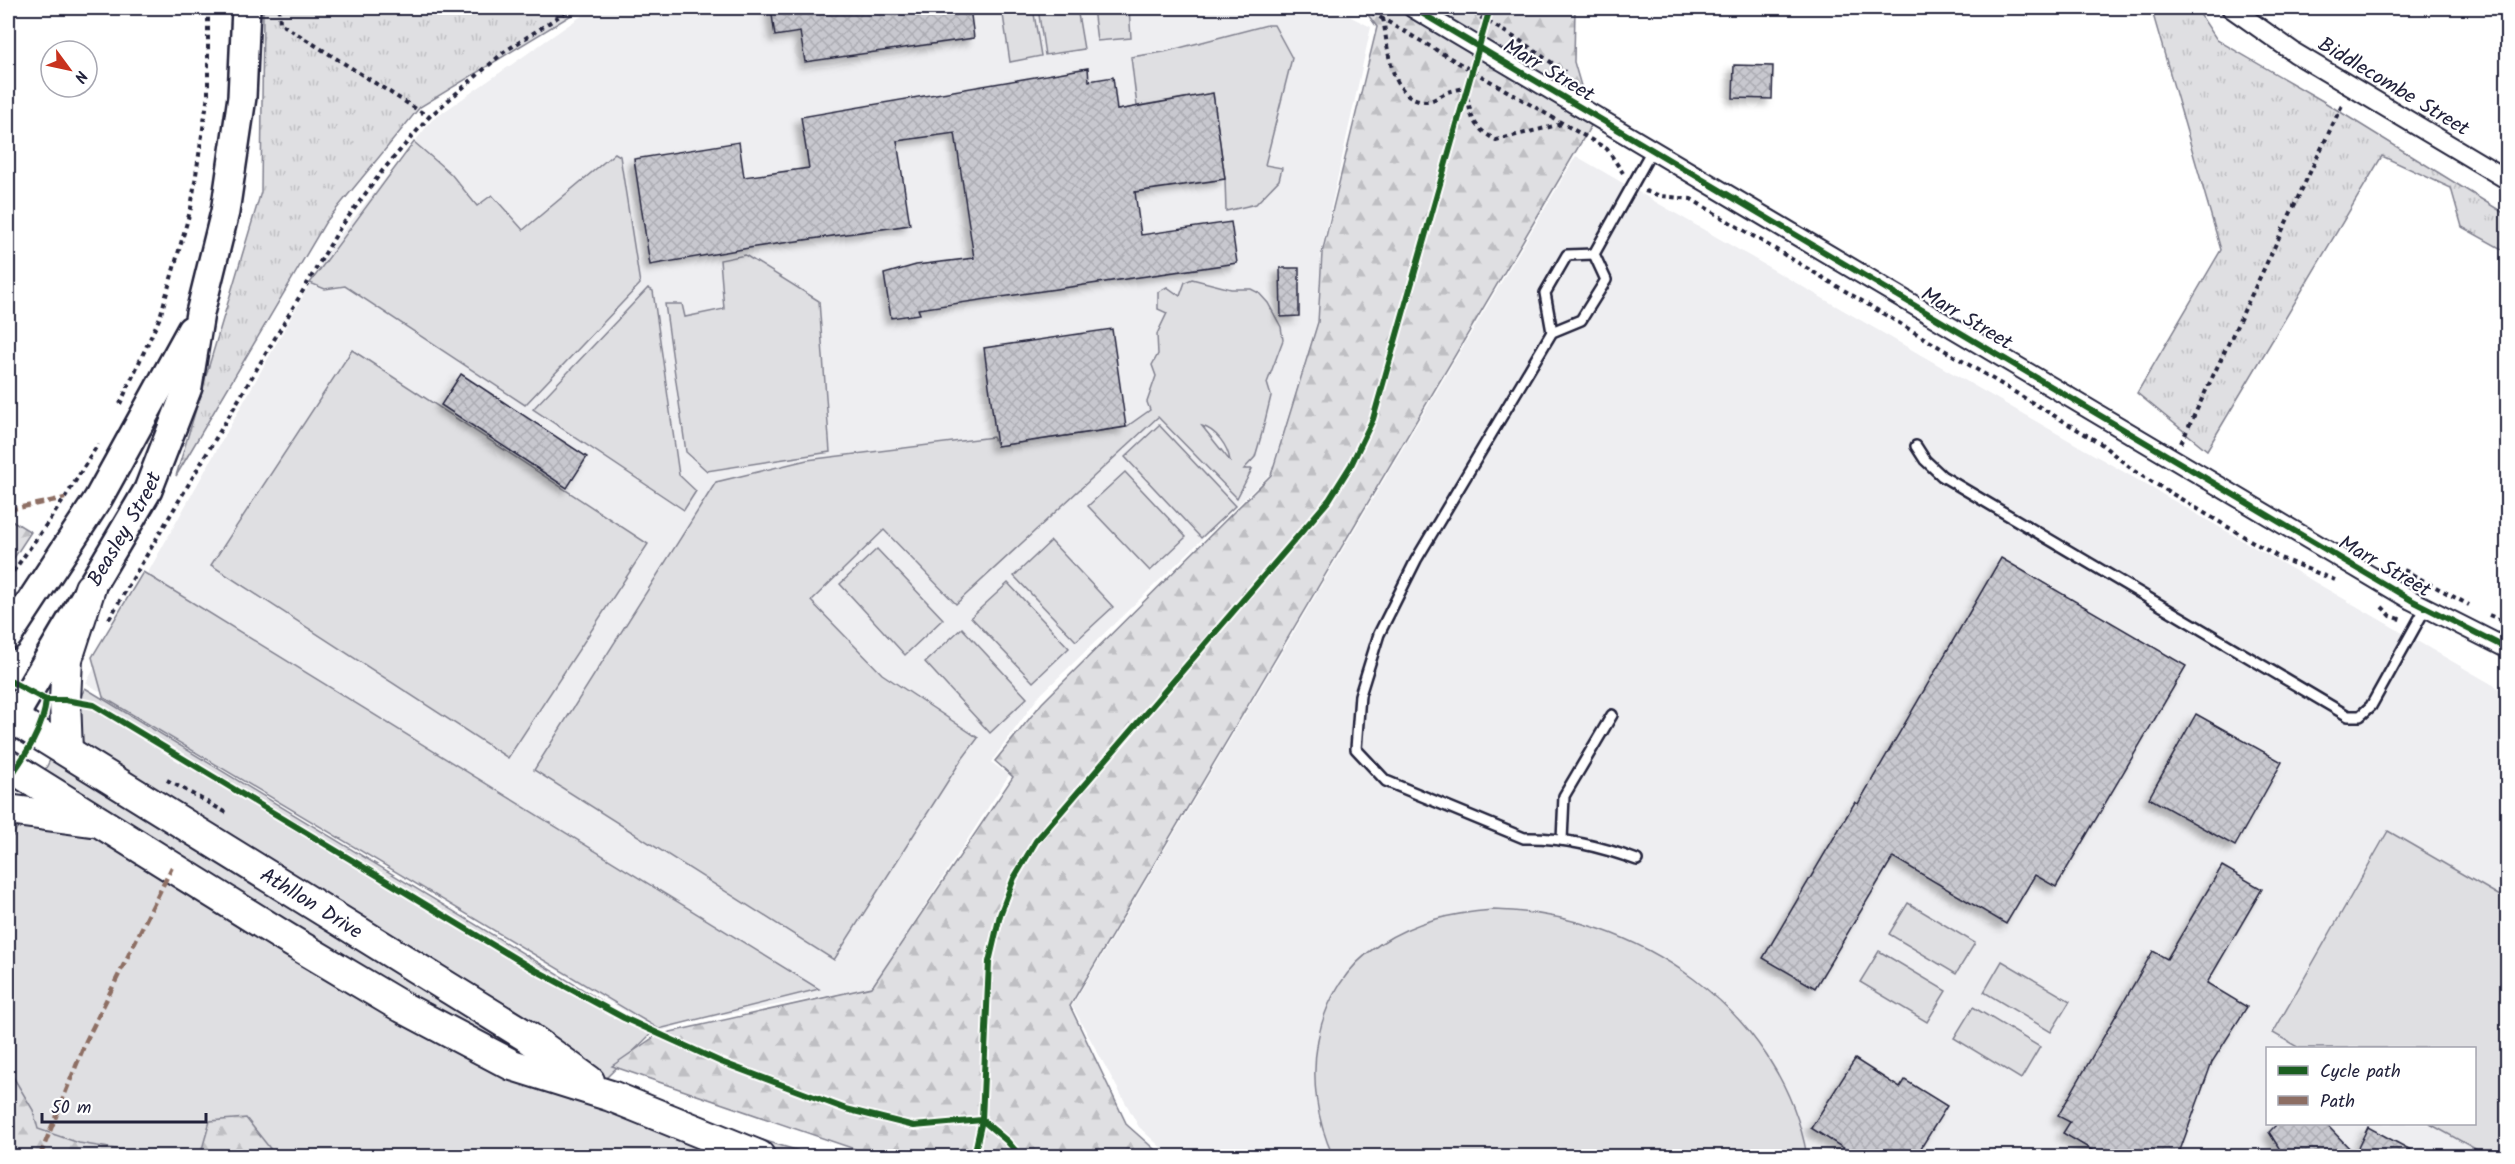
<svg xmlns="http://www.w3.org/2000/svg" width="2515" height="1164" viewBox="0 0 2515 1164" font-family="Kalam,sans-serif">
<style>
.built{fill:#eeeef1;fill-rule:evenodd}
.grass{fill:#dfdfe2;stroke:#80808e;stroke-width:1.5;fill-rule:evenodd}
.forest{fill:url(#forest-firs);stroke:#80808e;stroke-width:1.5}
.park{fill:url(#park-tufts);stroke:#80808e;stroke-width:1.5}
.building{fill:url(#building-cross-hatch);stroke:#22223b;stroke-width:1.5;filter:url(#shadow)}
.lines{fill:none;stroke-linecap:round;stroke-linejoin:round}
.lane-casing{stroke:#22223b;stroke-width:14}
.street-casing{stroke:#22223b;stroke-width:22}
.secondary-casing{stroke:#22223b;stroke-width:32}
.primary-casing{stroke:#22223b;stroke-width:34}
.path{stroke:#22223b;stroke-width:4;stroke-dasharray:4.5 4.5;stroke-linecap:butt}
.lane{stroke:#fff;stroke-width:9}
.street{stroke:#fff;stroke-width:18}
.secondary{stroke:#fff;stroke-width:27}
.primary{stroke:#fff;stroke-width:30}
.quiet{stroke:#8d6e63;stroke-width:4.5;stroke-dasharray:9 4.5;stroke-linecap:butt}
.cycleway-casing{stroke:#fff;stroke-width:10}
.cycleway{stroke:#1b5e20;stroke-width:6}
.labels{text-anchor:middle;stroke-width:4.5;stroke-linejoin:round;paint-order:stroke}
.street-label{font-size:21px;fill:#22223b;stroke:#fff}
</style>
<defs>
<pattern id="forest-firs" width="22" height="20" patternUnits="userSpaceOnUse" patternTransform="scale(1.5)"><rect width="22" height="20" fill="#dfdfe2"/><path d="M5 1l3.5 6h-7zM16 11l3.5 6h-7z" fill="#bfbfc3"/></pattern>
<pattern id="park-tufts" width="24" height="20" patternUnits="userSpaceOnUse" patternTransform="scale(1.5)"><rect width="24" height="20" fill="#dfdfe2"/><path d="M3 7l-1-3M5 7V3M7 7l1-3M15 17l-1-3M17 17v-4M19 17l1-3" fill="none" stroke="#bfbfc3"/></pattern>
<pattern id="building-cross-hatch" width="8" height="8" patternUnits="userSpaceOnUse" patternTransform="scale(1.5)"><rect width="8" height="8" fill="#c8c8cf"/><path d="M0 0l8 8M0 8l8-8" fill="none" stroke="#acacb3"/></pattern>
<filter id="shadow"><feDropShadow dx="-5.5" dy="5.5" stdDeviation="3" flood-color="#0004"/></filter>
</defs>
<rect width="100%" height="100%" fill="#fff"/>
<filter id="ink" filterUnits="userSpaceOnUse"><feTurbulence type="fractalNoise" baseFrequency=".0167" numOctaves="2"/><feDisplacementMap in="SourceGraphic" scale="12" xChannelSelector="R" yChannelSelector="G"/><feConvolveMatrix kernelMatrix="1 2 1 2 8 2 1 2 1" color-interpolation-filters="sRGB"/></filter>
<g filter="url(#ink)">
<!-- built -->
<g class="built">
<polygon points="593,8 1333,8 1371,27 1321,252 1317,321 1270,474 1039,696 991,762 1009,775 872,987 691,1021 659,1032 86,683 330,248 432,120"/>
<path d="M1576,156l931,537v463h-1337l-31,-29 -67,-121zM2268,1048h206v76h-206z"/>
</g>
<!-- grass -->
<g class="grass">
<polygon points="1002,8 1033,8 1041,56 1010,62"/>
<polygon points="1038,8 1077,8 1084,49 1045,55"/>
<polygon points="1093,8 1129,8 1131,38 1097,41"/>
<polygon points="1267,25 1274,25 1292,58 1265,165 1282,168 1279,180 1256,204 1226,211 1225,179 1213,93 1137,106 1131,57 1164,52"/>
<polygon points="414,142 451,174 477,206 492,195 523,230 615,153 620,156 640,284 525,405 345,286 325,289 310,283"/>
<polygon points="745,255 819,301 830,452 707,471 686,452 665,304 682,304 685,317 724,309 720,260"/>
<path d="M1192,279l39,10h20l8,4 9,10 13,24 2,13 -16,43 4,13 -9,37 -7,24 -11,12h8l-15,29 -79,-81 -202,187 -72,-74 -73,71 71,73 96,64 -18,24 -126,198 -300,-190 182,-288 91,-22 186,-23 4,9 129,-19 24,-17 -3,-8 9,-26 -4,-11 6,-11 -1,-20 10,-21 -9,-4v-17l9,-5 13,9 5,-14zM1202,426c14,4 26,20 28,35z"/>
<polygon points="648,288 653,291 679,475 696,491 684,510 533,409"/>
<polygon points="352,350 648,544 508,758 211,565"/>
<polygon points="1159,425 1235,506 1201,538 1125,457"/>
<polygon points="1125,472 1186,537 1150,571 1088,506"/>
<polygon points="1051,541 1113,607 1076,641 1014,576"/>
<polygon points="877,549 943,619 905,655 840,584"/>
<polygon points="143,572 819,989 659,1029 103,697 92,657"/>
<polygon points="1008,583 1069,648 1033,682 971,617"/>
<polygon points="962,628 1027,698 990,733 925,662"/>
<polygon points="85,688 653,1032 602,1082 705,1123 816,1156 8,1156 8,838 13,836"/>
<polygon points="2388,831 2507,900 2507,1156 2488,1156 2430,1124 2474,1124 2474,1048 2299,1048 2273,1033"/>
<polygon points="1908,903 1975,943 1956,974 1889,934"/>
<path d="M1493,910c143,2 288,100 314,246h-474c-33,-71 -23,-167 47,-212 35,-23 72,-31 113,-34z"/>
<polygon points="1879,951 1946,991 1927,1022 1860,982"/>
<polygon points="2002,961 2070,1001 2051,1032 1984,992"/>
<polygon points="1973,1007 2040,1047 2021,1079 1954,1038"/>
</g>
<!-- forest -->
<g class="forest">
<polygon points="1363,8 1575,8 1574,62 1592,124 1070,1006 1127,1125 1162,1156 875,1156 612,1066 657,1035 872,987 1013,777 995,761 1042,703 1271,475 1318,322 1322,253 1377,27"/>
<polygon points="8,518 31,532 8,567"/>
<polygon points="8,1074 12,1075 33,1110 38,1129 79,1143 128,1151 141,1156 8,1156"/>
<polygon points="246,1118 276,1156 200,1156 210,1121"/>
</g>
<!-- park -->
<g class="park">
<polygon points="277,8 583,8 420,107 325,223 176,476 261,192 263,11"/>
<polygon points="2154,8 2196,8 2217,40 2321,100 2507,215 2507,252 2462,227 2451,188 2382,156 2207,450 2137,393 2221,250 2152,11"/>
</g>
<!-- building -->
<g class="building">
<polygon points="771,8 970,8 974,38 805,62 800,32 775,36"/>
<polygon points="1734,65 1773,66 1772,99 1733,98"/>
<polygon points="1088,68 1089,81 1113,77 1117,110 1213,93 1225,179 1135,192 1141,235 1231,222 1237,263 918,309 920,314 891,318 884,274 916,265 974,258 955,133 897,141 910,225 755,247 650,265 634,159 739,142 744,177 809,168 801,117"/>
<polygon points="1280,268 1299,268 1299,316 1281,317"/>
<polygon points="1112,329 1126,427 997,446 984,348"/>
<polygon points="461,374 587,457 567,488 441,405"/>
<polygon points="2001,558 2186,666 2056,887 2035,875 2006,924 1893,857 1815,988 1763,958 1855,802 1858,804"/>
<polygon points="2196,714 2282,762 2235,846 2149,798"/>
<polygon points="2222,866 2262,889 2207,983 2247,1007 2212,1062 2178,1156 2102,1156 2063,1133 2070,1122 2058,1116 2153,951 2167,959"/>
<polygon points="1855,1059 1900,1088 1905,1080 1947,1106 1916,1156 1856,1156 1811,1128"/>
<polygon points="2277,1124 2326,1124 2355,1154 2368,1127 2422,1156 2284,1156 2269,1132"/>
</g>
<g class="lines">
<!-- lane casing -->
<g class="lane-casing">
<g id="lane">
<polyline points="1552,332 1545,293 1567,255 1594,254"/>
<polyline points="1916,446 1925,460 1942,476 2348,716 2360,716 2371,706 2425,609"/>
<polyline points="1562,840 1564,796 1612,715"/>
<path d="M1637,860c-37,-14 -73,-23 -113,-22l-138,-57 -30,-32 4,-54 19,-61 37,-74 136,-228 29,-12 25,-40 -12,-26 58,-104"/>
</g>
</g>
<!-- street casing -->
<g class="street-casing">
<g id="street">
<polyline points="1413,8 2411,600 2508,649"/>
<polyline points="2231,8 2295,53 2508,180"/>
</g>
</g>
<!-- secondary casing -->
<g class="secondary-casing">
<g id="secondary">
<polyline points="8,636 98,499 191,330"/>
<path id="s1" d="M8,727l140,-237 40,-103 12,-74 25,-101 17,-115 4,-89"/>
</g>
</g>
<!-- primary casing -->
<g class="primary-casing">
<g id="primary">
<path id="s2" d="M8,715l520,322 61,44"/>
<polyline points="67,751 65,700 67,659 90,588"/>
<polyline points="8,765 286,938 402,1007 512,1065 611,1096 759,1156"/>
<polyline points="8,810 91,821"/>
</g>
</g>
<!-- path -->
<g class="path">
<polyline points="279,8 280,23 429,117 504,52 572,8"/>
<polyline points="1364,8 1607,149 1623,173"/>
<polyline points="1465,8 1522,42 1565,72"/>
<path d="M1383,18c5,28 6,83 44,83 7,0 14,-6 21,-9 6,-2 12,-3 18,-4 5,28 4,38 30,52l66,-16"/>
<polyline points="1645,191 1661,196 1691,199 2100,443 2134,471 2280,558 2335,580"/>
<polyline points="120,404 160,317 191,208 208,95 208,8"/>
<polyline points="2181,443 2343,103"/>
<polyline points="2404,570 2469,605"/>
<polyline points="8,579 65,498 98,444"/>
<polyline points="2382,607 2391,616 2403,620"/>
<polyline points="2489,615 2508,623"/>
<polyline points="109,619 340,228 383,170 429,117"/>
<polyline points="167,780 227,813"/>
</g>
<!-- lane -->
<use href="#lane" class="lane"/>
<!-- street -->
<use href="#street" class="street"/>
<!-- secondary -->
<use href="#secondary" class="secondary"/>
<!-- primary -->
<use href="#primary" class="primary"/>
<!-- quiet -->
<g class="quiet">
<polyline points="8,510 65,498"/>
<polyline points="40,1156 86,1041 172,867"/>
</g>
<!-- cycleway casing -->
<g class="cycleway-casing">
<g id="cycleway">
<polyline points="1413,8 2411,600 2508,649"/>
<polyline points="8,680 46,700 65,700 94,705 528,966 624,1018 721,1062 846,1109 914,1126 982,1120 1007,1141 1020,1156"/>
<path d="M8,780c16,-23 36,-51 38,-80"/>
<polyline points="974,1156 982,1120 989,962 1000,915 1014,878 1036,841 1329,500 1351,465 1373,419 1490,8"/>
</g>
</g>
<!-- cycleway -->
<use href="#cycleway" class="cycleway"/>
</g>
</g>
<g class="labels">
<!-- street labels -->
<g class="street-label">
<text transform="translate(1549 70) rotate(31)" y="7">Marr Street</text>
<text transform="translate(2394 86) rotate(31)" y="7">Biddlecombe Street</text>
<text transform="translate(1967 318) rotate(31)" y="7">Marr Street</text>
<text dy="7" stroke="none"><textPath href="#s1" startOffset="230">Beasley Street</textPath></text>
<text transform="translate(2385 566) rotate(30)" y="7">Marr Street</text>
<text dy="7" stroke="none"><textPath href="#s2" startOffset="357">Athllon Drive</textPath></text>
</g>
</g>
<!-- margin -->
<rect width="2515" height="1164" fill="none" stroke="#fff" stroke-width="30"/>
<rect x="15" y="15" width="2485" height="1134" fill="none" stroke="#22223b" stroke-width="2" filter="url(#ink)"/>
<!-- legend -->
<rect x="2266" y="1047" width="210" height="78" fill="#ffffff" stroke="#a7a7b1" stroke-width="1.5"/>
<rect x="2278" y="1066" width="30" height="9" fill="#1b5e20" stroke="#a7a7b1" stroke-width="1.5"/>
<text x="2320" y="1077" font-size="18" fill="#22223b">Cycle path</text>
<rect x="2278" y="1096" width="30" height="9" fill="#8d6e63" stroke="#a7a7b1" stroke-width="1.5"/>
<text x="2320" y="1107" font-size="18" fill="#22223b">Path</text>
<!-- north arrow -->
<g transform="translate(69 69) rotate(123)"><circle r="28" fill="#ffffff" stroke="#a7a7b1" stroke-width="1.5"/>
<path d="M0-4.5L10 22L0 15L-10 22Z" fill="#c8321e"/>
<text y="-9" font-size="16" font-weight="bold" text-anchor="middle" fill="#22223b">N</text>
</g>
<!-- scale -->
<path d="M42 1113v9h164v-9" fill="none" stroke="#22223b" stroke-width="3"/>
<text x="51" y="1113" font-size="18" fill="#22223b" stroke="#ffffff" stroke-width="4.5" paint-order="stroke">50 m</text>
</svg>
